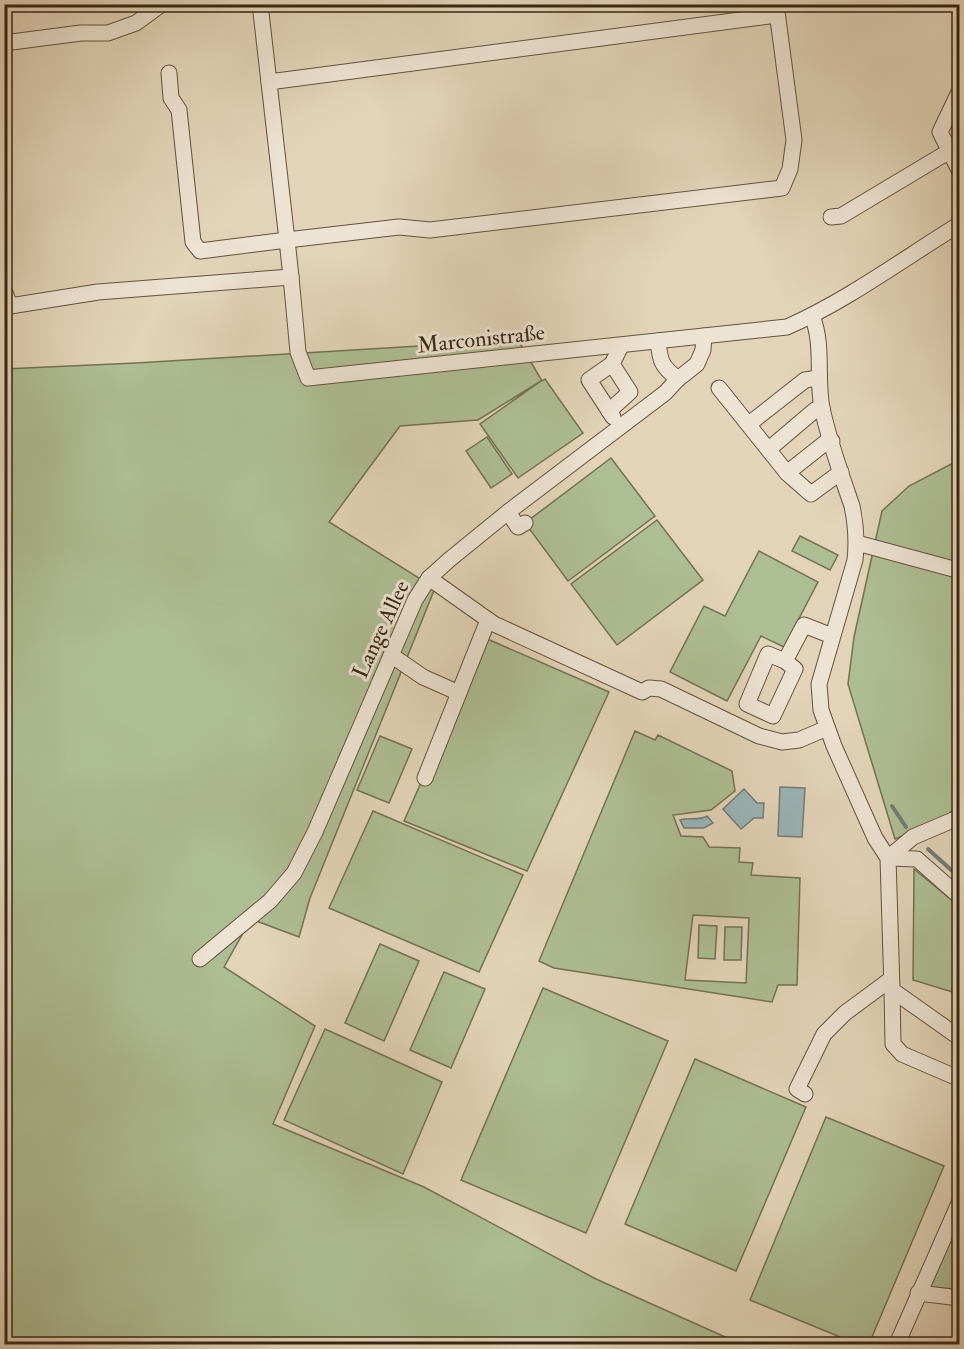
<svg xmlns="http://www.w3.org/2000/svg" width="964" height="1349" viewBox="0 0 964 1349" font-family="'IM FELL Double Pica',serif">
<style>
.green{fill:#aebe94;stroke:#737254;stroke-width:1.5;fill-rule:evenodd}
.water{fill:#99b6b9;stroke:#727c77;stroke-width:1.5}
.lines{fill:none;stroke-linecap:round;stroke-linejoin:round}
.stream{stroke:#727c77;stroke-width:4}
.minor-casing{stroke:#63523e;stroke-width:17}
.minor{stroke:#ede3d2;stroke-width:15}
.labels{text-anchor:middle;stroke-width:6;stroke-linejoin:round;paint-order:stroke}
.street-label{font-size:22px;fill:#382615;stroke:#ede3d2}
</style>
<rect width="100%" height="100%" fill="#e3d4b9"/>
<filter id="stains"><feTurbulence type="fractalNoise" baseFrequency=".00333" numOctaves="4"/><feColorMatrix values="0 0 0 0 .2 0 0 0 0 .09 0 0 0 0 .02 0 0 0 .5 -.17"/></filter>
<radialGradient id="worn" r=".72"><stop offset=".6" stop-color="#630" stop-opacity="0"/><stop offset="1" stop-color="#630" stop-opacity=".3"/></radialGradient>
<!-- green -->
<g class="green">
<polygon points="518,340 542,381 545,379 583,433 518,478 480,424 541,381 478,420 400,426 329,522 435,588 310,898 299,937 251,919 224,967 315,1026 273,1124 424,1187 596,1279 734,1341 746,1344 5,1344 4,369 136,363"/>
<polygon points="487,437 512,474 491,488 466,451"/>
<polygon points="611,458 655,516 568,581 525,523"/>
<polygon points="959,460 959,804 942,820 895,839 848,684 854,637 882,511 909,486"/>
<polygon points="657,520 703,580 617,645 571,584"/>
<polygon points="800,536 838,555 830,570 792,551"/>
<polygon points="759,551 818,582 784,647 761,636 727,701 670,672 704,606 725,616"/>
<polygon points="485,638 609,692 527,871 404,821"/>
<path d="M635,731l20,9 3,-5 74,36 3,20 -24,19 -38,5 8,21 22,1 6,10 31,1 -1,14 14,1 -2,12 49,3 -3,107h-19l-6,17 -218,-34 -15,-7zM693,915l56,3 -3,65 -61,-3z"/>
<polygon points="380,736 412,749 389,803 357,790"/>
<polygon points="373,811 523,875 479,972 329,908"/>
<polygon points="914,869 959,906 959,994 913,980"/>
<polygon points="699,925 717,926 715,959 698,958"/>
<polygon points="725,927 742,927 741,960 724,960"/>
<polygon points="380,944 419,961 384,1041 345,1023"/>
<polygon points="444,972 485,989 451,1068 410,1050"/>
<polygon points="543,988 668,1041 586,1233 461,1180"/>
<polygon points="325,1029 442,1082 403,1174 284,1120"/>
<polygon points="695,1059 806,1107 736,1271 625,1224"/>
<polygon points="826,1117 944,1166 869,1344 857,1344 750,1300"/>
<polygon points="959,1214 959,1289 928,1288"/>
</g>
<!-- water -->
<g class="water">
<polygon points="780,787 805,788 802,837 778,836"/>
<polygon points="744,789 757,803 764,803 763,818 754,818 741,829 723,809"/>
<path d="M707,816l6,7 -9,5h-20l-4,-8c9,-3 19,1 27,-4z"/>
</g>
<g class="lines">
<!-- stream -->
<g class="stream">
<polyline points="892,806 906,827"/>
<polyline points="928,849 960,878"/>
</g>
<!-- minor casing -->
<g class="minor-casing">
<g id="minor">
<polyline points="260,4 287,240 399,227 430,230 782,188 790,169 794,140 776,4"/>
<polyline points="4,43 81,33 108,33 136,23 162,4"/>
<polyline points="269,82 777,15"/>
<polyline points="960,90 940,132 960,172"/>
<polyline points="831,217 841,216 948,152"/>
<path d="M291,277l7,75 10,26 479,-51c61,-27 116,-68 173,-103"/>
<polyline points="4,290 10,306 98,292 291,277 287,240 200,251 193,242 179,110 171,98 169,73"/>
<path d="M812,316c12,29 4,61 10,92 7,33 19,66 30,98 4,19 5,36 3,54l-36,124 2,26 13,36 41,92 13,20 4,132 68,48"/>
<path d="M658,341c2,20 3,25 20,38"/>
<polyline points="612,364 589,380 613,417"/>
<polyline points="719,388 787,473 811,494 841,472"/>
<polyline points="609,411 630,392 612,364 621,346"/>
<polyline points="749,424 805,380 818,378"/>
<polyline points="769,449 815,410 822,408"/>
<polyline points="787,473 825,443 832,441"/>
<polyline points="508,512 518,527 525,523"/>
<polyline points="857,543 957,570"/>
<polyline points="429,578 494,624 642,692 649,688 661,689 759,736 782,742 799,740 827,728"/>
<polyline points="391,655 423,677 459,693"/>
<polyline points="785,661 795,669 773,716 747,704 768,654 785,661 804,625 832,636"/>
<polyline points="425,778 488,620"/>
<polyline points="888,858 917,859 960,897"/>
<polyline points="888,858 913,837 960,817"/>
<polyline points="200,959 270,901 294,873 315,832 415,600 429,578 449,560 508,512 665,393 678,379 697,364 703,350 704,336"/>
<polyline points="892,990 893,1044 902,1054 960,1079"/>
<polyline points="805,1094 797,1089 824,1034 845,1013 891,979"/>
<polyline points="918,1293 960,1298"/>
<polyline points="897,1344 960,1201"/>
</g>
</g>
<!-- minor -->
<use href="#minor" class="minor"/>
</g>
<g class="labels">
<!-- street labels -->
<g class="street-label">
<text transform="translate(481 338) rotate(-6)" y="8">Marconistraße</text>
<text transform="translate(380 629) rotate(-65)" y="8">Lange Allee</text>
</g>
</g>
<!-- margin -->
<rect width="964" height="1349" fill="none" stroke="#e3d4b9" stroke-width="24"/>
<rect x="6" y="6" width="952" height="1337" fill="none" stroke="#382615" stroke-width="3"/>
<rect x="12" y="12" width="940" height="1325" fill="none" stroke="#382615" stroke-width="1.5"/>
<rect width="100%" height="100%" filter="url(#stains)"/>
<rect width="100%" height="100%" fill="url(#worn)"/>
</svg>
